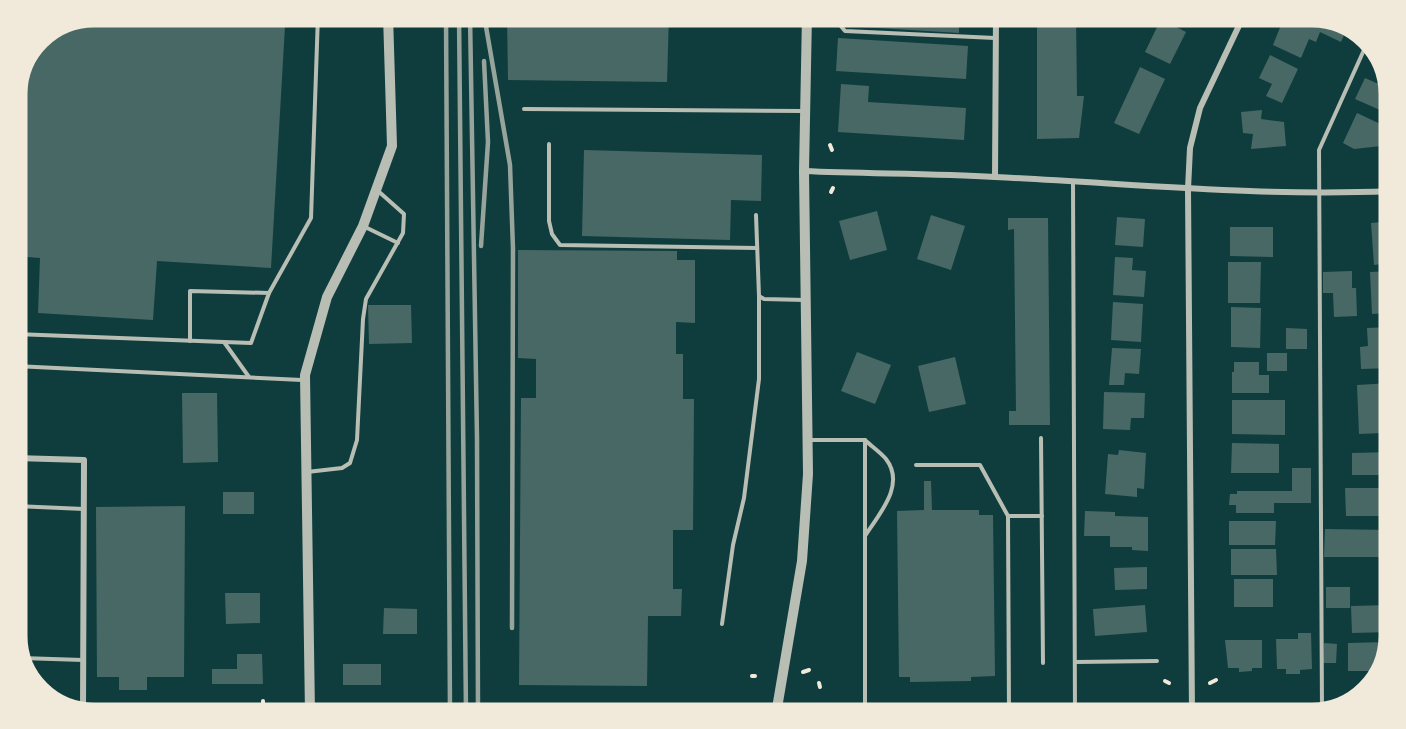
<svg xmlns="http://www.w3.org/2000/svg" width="1406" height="729" viewBox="0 0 1406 729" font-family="'Noto Sans',sans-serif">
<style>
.building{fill:#486865}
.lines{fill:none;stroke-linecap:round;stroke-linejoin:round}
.path{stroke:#f1e9da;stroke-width:4}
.service{stroke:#b8beb3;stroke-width:4}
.minor{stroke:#b8beb3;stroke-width:6}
.tertiary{stroke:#b8beb3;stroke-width:10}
.rail{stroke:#97a49c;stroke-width:4.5}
.rim{fill:none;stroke:#f1e9da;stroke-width:3}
</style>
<rect width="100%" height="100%" fill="#0f3d3e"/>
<!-- building -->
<g class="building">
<polygon points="507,15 669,15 667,82 508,80"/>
<polygon points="840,15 953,15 959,25 959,33 845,26"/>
<polygon points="1037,15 1076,15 1077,96 1084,96 1079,138 1037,139"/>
<polygon points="1285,15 1299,15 1316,22 1319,16 1348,26 1341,42 1320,32 1316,42 1309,39 1301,58 1273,45"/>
<polygon points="92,16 285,26 271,268 157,261 153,320 38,313 40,258 15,256 15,89 38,38"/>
<polygon points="1161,19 1186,32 1170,64 1145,52"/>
<polygon points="838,38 968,46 966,79 836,71"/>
<polygon points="1270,55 1298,69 1282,103 1266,96 1272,84 1259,78"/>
<polygon points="1140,67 1165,79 1139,134 1114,123"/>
<polygon points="1365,78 1390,89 1380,110 1355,99"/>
<polygon points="841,84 869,86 868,102 966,108 964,140 838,132"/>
<polygon points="1262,110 1261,119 1284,122 1286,146 1251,149 1253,134 1243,133 1241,112"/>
<polygon points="1357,113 1391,129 1390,145 1354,149 1343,143"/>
<polygon points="584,150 762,155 761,201 731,200 730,240 582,236"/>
<polygon points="877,211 887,250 850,260 839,221"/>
<polygon points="931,215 965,226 951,270 917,259"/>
<polygon points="1117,217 1145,219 1143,247 1115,245"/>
<polygon points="1008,218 1048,218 1050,425 1009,425 1009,411 1016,411 1014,229 1008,230"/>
<polygon points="1391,221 1391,263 1374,265 1371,223"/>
<polygon points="1230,227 1273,227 1273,257 1230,256"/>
<polygon points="518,250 677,251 677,260 695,260 695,323 676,322 676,354 683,354 683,399 694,399 693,530 673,530 673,589 682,589 681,616 648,616 647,686 519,685 521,398 536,398 536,359 518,358"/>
<polygon points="1115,257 1133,258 1132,270 1146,271 1144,297 1113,295"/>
<polygon points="1228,262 1261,262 1260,303 1228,303"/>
<polygon points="1352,271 1352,288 1356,288 1357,316 1334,317 1333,293 1323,293 1323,272"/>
<polygon points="1391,271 1391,313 1372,314 1370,272"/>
<polygon points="1113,302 1143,304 1141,342 1111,340"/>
<polygon points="368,305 411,305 412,343 369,344"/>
<polygon points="1231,307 1261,308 1260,348 1231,347"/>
<polygon points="1391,327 1391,368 1361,369 1360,347 1368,346 1367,328"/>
<polygon points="1286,328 1307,329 1307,349 1286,349"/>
<polygon points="1112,348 1141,349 1139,374 1125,373 1124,385 1109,385"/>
<polygon points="857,352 891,365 875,404 841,391"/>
<rect x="1267" y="353" width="20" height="18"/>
<polygon points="955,357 966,404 929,412 918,366"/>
<polygon points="1234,362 1259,362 1259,375 1269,375 1269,393 1232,393 1232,372 1234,372"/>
<polygon points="1390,383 1391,415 1383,416 1384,433 1359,434 1357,385"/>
<polygon points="1104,392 1145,393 1144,418 1131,418 1130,430 1103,429"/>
<polygon points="182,393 217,393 218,462 183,463"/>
<polygon points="1232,400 1285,400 1285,435 1232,434"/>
<polygon points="1232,443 1279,444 1279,473 1231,473"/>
<polygon points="1119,450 1146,453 1144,489 1137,488 1137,497 1105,494 1108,454 1118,455"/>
<polygon points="1391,452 1391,475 1352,475 1352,453"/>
<polygon points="1292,468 1311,468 1311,503 1274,503 1274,513 1236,513 1236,505 1229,505 1230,494 1237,494 1237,491 1292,491"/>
<polygon points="924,481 931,481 932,510 979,510 979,515 993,515 995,676 971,677 971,681 910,682 910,677 899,677 897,511 924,510"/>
<polygon points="1345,488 1391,488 1391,516 1346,516"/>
<rect x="223" y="492" width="31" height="22"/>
<polygon points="185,506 184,677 147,677 147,690 119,690 119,677 97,677 96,507"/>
<polygon points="1085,511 1115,512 1115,516 1148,517 1148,551 1132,550 1132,547 1110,547 1110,536 1084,536"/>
<polygon points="1229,521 1276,521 1275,545 1229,545"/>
<polygon points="1325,529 1391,530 1391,557 1324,557"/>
<polygon points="1231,549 1276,549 1277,575 1231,575"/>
<polygon points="1147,567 1147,589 1115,590 1114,568"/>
<rect x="1234" y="579" width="39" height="28"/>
<rect x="1326" y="587" width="24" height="21"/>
<polygon points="225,593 260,593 260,623 226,624"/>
<polygon points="1145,605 1147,632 1095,636 1093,609"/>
<polygon points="1391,605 1391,632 1352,633 1351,606"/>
<polygon points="384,608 417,609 417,634 383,634"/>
<polygon points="1298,633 1311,633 1312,669 1300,670 1300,674 1286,674 1286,669 1277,669 1276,639 1298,639"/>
<polygon points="1225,640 1262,640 1262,668 1252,668 1252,671 1239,672 1239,668 1228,668"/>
<polygon points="1389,642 1383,671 1348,671 1348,643"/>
<polygon points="1324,643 1337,644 1336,663 1323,663"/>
<polygon points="237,654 262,654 263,684 212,684 212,669 237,669"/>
<rect x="343" y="664" width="38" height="21"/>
</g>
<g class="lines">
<!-- path -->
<g class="path">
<polyline points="830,145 832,150"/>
<polyline points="831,192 833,188"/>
<polyline points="803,672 809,670"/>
<polyline points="752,676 755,676"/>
<polyline points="1165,681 1169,683"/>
<polyline points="819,683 820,687"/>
<polyline points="1210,683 1216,680"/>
<polyline points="263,705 263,701"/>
</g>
<!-- service -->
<g class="service">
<polyline points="837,15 840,25 845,31 995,38"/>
<polyline points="524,109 804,111"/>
<polyline points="549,144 549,221 552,234 560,245 757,248"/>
<polyline points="1073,182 1075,714"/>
<polyline points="756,215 759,296 764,299 805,300"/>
<polyline points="363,226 398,243"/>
<polyline points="24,271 24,334"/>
<polyline points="269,293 311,218 318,15"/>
<polyline points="15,334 224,342 249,377"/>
<polyline points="190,341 190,291 269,293 251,343 224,342"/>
<polyline points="15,366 302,380"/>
<polyline points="1041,438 1043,663"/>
<polyline points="809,440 865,440 865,714"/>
<path d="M865,440c6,6 15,12 21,19 20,26 -7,55 -21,77"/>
<polyline points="916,465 980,465 1008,516"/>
<polyline points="307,472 342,468 350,463 357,440 363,319 366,299 403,233 404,214 377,190"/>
<polyline points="15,506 84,509"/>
<polyline points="722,624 733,545 744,498 759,379 759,296"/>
<polyline points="21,658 83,660"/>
<polyline points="1075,662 1157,661"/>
<polyline points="1322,711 1319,150 1368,41"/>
<polyline points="1009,714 1008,516 1042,516"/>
</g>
<!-- minor -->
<g class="minor">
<path d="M804,171c64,3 128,2 191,6 132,6 264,20 396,14"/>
<polyline points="995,177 996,15"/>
<polyline points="15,458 84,460 83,712"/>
<polyline points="1192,714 1188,189 1190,148 1200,108 1244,15"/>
</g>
<!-- tertiary -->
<g class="tertiary">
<polyline points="310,714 305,375 327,297 363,226 392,146 388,15"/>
<polyline points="776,714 802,561 808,474 804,171 807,15"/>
<polyline points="1191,714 1317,713"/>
</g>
<!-- rail -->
<g class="rail">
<polyline points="446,15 450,714"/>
<polyline points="459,15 466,714"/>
<polyline points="470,15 477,438 478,714"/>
<polyline points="484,15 510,165 513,249 512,628"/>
<polyline points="481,246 488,142 484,61"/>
</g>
</g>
<!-- crop -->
<path d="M0 0H1406V729H0ZM94 26H1312A68 68 0 0 1 1380 94V636A68 68 0 0 1 1312 704H94A68 68 0 0 1 26 636V94A68 68 0 0 1 94 26Z" fill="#f1e9da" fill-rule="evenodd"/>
<path class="rim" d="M94 26H1312A68 68 0 0 1 1380 94V636A68 68 0 0 1 1312 704H94A68 68 0 0 1 26 636V94A68 68 0 0 1 94 26Z"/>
</svg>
